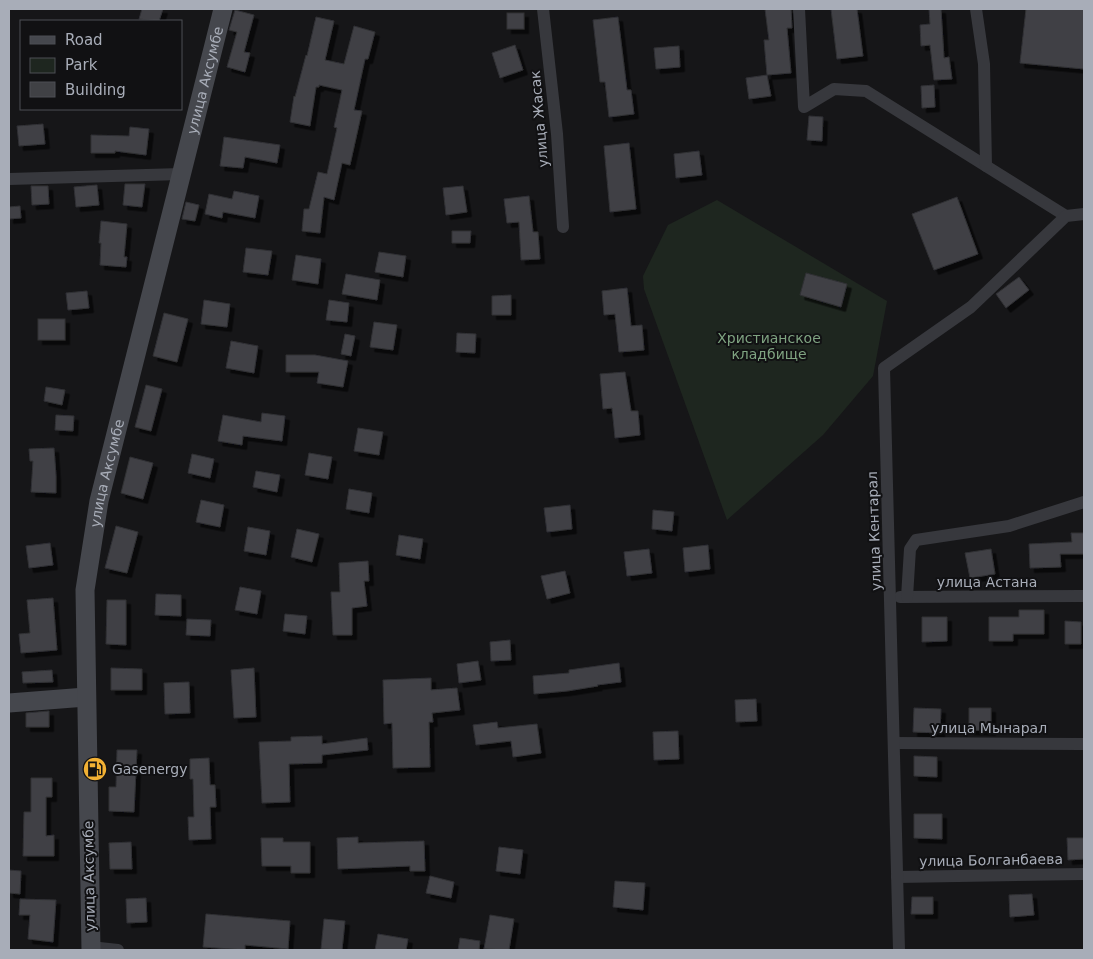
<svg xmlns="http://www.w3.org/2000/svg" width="1093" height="959" viewBox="0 0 1093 959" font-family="'DejaVu Sans',sans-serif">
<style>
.green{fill:#1e261f}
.building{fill:#404145;stroke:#303034;filter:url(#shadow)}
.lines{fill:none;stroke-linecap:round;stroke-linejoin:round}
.minor{stroke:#37383d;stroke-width:12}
.secondary{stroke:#45474d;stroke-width:19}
.labels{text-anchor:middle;stroke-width:4;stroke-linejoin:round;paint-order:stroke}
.street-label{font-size:14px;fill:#a8adb8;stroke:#111113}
.park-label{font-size:14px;fill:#7fa381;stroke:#111113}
.poi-label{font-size:14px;fill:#a8adb8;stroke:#111113;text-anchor:start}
</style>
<defs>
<filter id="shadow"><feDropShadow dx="4.5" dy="4.5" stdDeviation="0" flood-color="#0009"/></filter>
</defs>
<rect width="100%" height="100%" fill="#161618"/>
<!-- green -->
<polygon class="green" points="717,200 887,301 873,376 823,435 727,520 644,289 643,276 668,225"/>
<!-- building -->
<g class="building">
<polygon points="142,9 163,9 159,21 139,19"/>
<polygon points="765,9 791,9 792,28 787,28 791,73 767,75 764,40 769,40"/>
<polygon points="831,9 857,9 863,56 837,59"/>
<polygon points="929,9 941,9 944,58 949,57 952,79 934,80 930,45 921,46 920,25 930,24"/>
<polygon points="1026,9 1084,9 1084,69 1020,63"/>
<polygon points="235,10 254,15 244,52 250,53 245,72 227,67 237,32 229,30"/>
<rect x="507" y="13" width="17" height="16"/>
<polygon points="316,17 334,21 325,60 344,64 354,26 375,32 368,59 365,59 354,110 362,111 350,165 342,163 334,200 324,197 320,233 302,231 304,209 309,209 318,172 327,174 337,128 334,127 342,90 319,85 319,87 316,87 310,126 290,122 294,96 295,97 306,55 307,56"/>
<polygon points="618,17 627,90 631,90 634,114 609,117 605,82 600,82 593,20"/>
<polygon points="515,45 523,70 500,78 492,53"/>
<polygon points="679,46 680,67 656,69 654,48"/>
<polygon points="767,75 771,96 749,99 746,78"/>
<polygon points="934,85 935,107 922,108 921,86"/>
<polygon points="809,116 823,117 822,141 807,140"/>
<polygon points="43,124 45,144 19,146 17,126"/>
<polygon points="130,127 149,129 146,155 115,151 115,153 91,153 91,135 129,136"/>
<polygon points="224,137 280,145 277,163 245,157 243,168 220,166"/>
<polygon points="629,143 636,209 610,212 604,146"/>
<polygon points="699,151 702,175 676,178 674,154"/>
<polygon points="125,184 145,184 142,207 123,205"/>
<polygon points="97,185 99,205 76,207 74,187"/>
<polygon points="31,186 48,186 49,204 32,205"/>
<polygon points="463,186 467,212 446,215 443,188"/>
<polygon points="234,191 259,196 255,218 223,212 222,218 205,214 209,194 232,199"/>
<polygon points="529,196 533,232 538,232 540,259 521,260 519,222 507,223 504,199"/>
<polygon points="957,197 978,254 934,270 912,214"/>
<polygon points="186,202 199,205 195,221 182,219"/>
<polygon points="20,206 21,218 9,219 9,207"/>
<polygon points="101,221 127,224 124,257 127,257 126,267 100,265 101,243 99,243"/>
<polygon points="452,231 471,231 470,243 452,243"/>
<polygon points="246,248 272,251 268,275 243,272"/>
<polygon points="379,252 406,256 403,277 375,272"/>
<polygon points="296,255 321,259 318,284 292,280"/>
<polygon points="806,273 847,284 841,307 800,295"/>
<polygon points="346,274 380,280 377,300 342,294"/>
<polygon points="1019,277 1029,290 1006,308 996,294"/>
<polygon points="627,288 631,326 642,325 644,350 619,352 615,314 604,315 602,291"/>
<polygon points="87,291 89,308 68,310 66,293"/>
<polygon points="511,295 511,315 492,315 492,296"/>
<polygon points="204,300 230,304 227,327 201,324"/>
<polygon points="329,300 349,303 347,322 326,320"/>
<polygon points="164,313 188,319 177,362 153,356"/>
<rect x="38" y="319" width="27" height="21"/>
<polygon points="374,322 397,325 393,350 370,347"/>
<polygon points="457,333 476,334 475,353 456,352"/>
<polygon points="345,334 355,336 351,356 341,354"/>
<polygon points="231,341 258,346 254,373 226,368"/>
<polygon points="286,355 315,355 348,361 343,387 317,383 319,372 286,372"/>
<polygon points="625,372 631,411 638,411 640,435 615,438 612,408 603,409 600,374"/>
<polygon points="146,385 162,389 151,431 135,427"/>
<polygon points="46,387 65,390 62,405 44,401"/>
<polygon points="262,413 285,416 282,441 243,436 242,445 218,441 223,415 261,422"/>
<polygon points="56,415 74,416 73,431 55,430"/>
<polygon points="358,428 383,432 379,455 354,451"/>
<polygon points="54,448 56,476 56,493 31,492 33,461 30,461 29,449"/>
<polygon points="309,453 332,457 328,479 305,475"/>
<polygon points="192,454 214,459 210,478 188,473"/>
<polygon points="130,457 153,463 143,499 121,493"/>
<polygon points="256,471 280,475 277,492 253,487"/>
<polygon points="349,489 372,493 369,513 346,509"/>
<polygon points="201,500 224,505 220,527 196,522"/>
<polygon points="570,505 572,529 547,532 544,508"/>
<polygon points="653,510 674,512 672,531 652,529"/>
<polygon points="116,526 138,532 127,573 105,568"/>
<polygon points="248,527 270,531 266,555 244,551"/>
<polygon points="297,529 319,534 312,562 291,557"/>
<polygon points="1071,533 1084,533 1084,554 1060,554 1061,567 1030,568 1029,544 1072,542"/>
<polygon points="399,535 423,539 420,559 396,555"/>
<polygon points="50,543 53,565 29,568 26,546"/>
<polygon points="708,545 710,569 685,572 683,548"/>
<polygon points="649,549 652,573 627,576 624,552"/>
<polygon points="991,549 995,574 970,578 965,553"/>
<polygon points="368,561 369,581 364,581 367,606 352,608 352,635 333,635 331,592 340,592 339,563"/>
<polygon points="565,571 570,593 547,599 541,576"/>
<polygon points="240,587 261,591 257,614 235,610"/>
<polygon points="156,594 181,595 181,616 155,615"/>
<polygon points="53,598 57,650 21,653 19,634 30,633 27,600"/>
<polygon points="107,600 126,600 126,645 106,644"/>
<polygon points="1019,610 1044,610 1044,634 1013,634 1013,641 989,641 989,617 1019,617"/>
<polygon points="285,614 307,616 305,634 283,631"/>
<polygon points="922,617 947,617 947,641 922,642"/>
<polygon points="187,619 211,620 210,636 186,635"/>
<polygon points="1065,621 1081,622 1081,644 1065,644"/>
<polygon points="510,640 511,660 491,661 490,642"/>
<polygon points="478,661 481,680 459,683 457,664"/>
<polygon points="619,663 621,682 597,685 598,686 567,691 534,694 533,676 569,673 569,670"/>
<polygon points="111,668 142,669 142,690 111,690"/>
<polygon points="254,668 256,717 234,718 231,670"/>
<polygon points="52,670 53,682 23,683 22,672"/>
<polygon points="431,678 431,690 457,688 460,710 432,713 433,722 429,722 430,767 393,768 392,723 384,724 383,680"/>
<polygon points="189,682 190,713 165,714 164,683"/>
<polygon points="756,699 757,721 736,722 735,700"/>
<polygon points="914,708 941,709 940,733 913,732"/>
<polygon points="969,708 991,708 991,731 969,730"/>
<polygon points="49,711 49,727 26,727 26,713"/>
<polygon points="497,722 498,728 537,724 541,753 513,757 511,741 476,745 473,725"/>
<polygon points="678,731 679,759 654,760 653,732"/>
<polygon points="322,736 322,744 367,738 368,750 322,755 322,763 289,764 290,802 262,803 259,742 291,741 291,737"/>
<polygon points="117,750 137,750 134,812 109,811 109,787 116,787"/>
<polygon points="914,756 937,757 937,777 914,776"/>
<polygon points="209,758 210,785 215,785 216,807 210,807 211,839 189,840 188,817 194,817 193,779 190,779 190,759"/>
<polygon points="31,778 52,778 52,797 46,797 46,836 54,835 54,856 23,856 24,812 31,812"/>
<polygon points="914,814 942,814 942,839 914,838"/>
<polygon points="358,837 358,843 424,841 425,871 410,871 410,866 338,869 337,838"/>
<polygon points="261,838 283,838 283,842 310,842 310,873 291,873 291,866 262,866"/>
<polygon points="1067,838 1084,838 1084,859 1068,860"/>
<polygon points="131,842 132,869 110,869 109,843"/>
<polygon points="499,847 523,850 520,874 496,871"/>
<polygon points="9,870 21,871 20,894 9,893"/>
<polygon points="430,876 454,882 451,898 426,893"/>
<polygon points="615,881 645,883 643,910 613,907"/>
<polygon points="1032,894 1034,915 1010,917 1009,895"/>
<polygon points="912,897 933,897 933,914 911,914"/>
<polygon points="146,898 147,922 127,923 126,899"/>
<polygon points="20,899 56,900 53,942 28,939 30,915 19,915"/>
<polygon points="206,914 290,921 288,949 245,945 245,950 203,947"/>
<polygon points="490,915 514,919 509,950 484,949"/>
<polygon points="324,919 345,921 342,950 321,949"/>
<polygon points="378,934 408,939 406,950 375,950"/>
<polygon points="460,938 480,941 479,950 458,950"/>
</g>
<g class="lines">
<!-- minor -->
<g class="minor">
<polyline points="543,9 557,134 563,227"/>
<polyline points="799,9 804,107 834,89 866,91 1066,216"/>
<polyline points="976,9 984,64 986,166"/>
<polyline points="9,179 181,174"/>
<polyline points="900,597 1084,596"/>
<polyline points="907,597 910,549 916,540 1009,526 1084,502"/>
<polyline points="894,743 1084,744"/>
<polyline points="897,877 1084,874"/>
<polyline points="90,947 118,950"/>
<polyline points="899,950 884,368 971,307 1066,216 1084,214"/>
</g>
<!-- secondary -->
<g class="secondary">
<polyline points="9,703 86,697"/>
<path id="s1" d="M91,950l-6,-360 14,-89 124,-492"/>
</g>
</g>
<!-- icons -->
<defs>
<g id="fuel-disc" transform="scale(1.25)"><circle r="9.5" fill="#f2b134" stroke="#111113"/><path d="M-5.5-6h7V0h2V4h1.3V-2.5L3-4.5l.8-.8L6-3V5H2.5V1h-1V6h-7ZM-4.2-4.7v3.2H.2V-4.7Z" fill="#111"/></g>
</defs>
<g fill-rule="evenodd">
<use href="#fuel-disc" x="95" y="769"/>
</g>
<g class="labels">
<!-- street labels -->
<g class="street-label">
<text dy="5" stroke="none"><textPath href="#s1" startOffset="884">улица Аксумбе</textPath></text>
<text transform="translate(539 119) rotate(-95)" y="5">улица Жасак</text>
<text dy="5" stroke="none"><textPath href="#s1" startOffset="479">улица Аксумбе</textPath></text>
<text transform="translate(874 531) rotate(-92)" y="5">улица Кентарал</text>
<text x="987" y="587">улица Астана</text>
<text x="989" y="733">улица Мынарал</text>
<text transform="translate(991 860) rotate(-1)" y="5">улица Болганбаева</text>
<text transform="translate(89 876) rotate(-91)" y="5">улица Аксумбе</text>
</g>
<!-- park labels -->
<g class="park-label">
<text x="769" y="343">Христианское<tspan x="769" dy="16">кладбище</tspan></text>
</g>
<!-- poi labels -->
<g class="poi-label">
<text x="112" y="774">Gasenergy</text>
</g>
</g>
<!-- border -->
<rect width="1093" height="959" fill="none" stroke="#a8adb8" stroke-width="20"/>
<!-- legend -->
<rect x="20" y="20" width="162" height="90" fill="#111113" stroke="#4d4f55"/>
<rect x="30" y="36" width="25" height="8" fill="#45474d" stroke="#4d4f55"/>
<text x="65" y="45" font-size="15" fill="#a8adb8">Road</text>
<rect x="30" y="58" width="25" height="15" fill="#1e261f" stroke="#4d4f55"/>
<text x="65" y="70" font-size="15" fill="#a8adb8">Park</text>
<rect x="30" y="82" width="25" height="15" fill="#404145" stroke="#4d4f55"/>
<text x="65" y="95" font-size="15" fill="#a8adb8">Building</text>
</svg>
